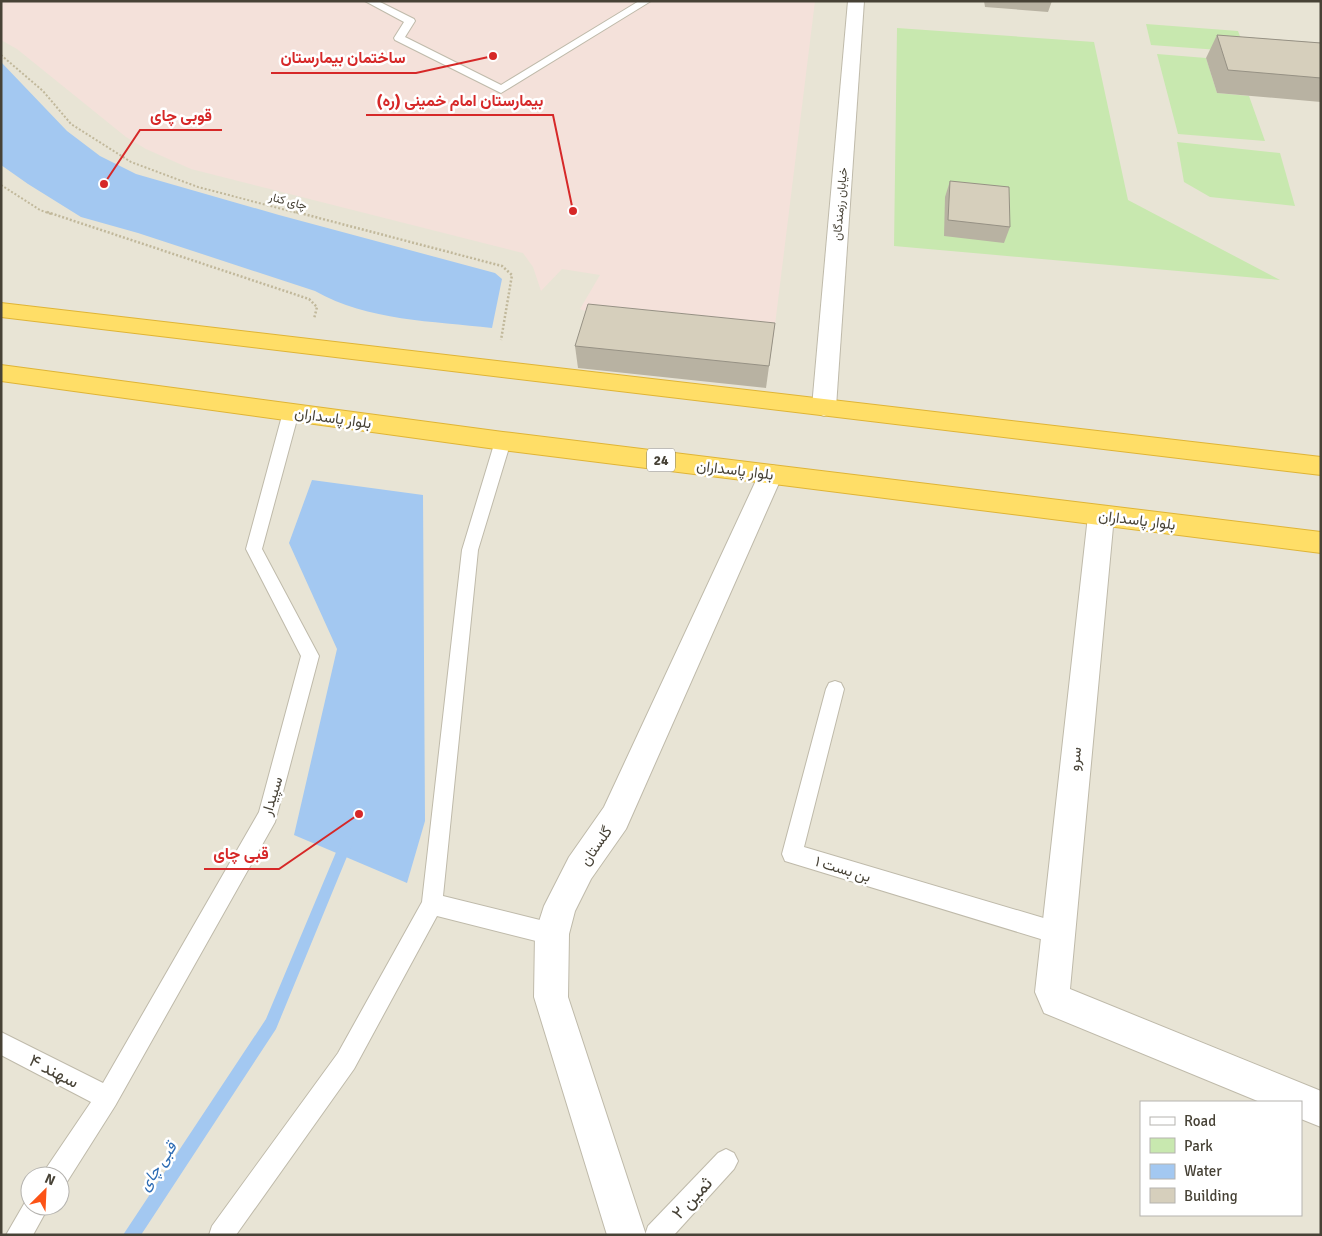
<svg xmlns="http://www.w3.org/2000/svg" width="1322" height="1236" viewBox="0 0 1322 1236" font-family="Signika,Vazirmatn,sans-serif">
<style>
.residential{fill:#e8e4d5;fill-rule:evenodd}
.medical{fill:#f4e1da}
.green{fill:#c8e8af}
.water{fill:#a3c8f1}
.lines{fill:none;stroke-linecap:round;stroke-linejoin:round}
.stream{fill:#a3c8f1;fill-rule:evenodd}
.lane-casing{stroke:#bfbaaa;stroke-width:2}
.street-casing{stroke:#bfbaaa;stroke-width:2}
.highway-casing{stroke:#dfb436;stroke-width:2}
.path-far1{stroke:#c1b89b;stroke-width:2;stroke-dasharray:2 2;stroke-linecap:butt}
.path{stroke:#c1b89b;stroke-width:2.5;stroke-dasharray:2 2;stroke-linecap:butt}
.lane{fill:#fff;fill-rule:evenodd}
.street{fill:#fff;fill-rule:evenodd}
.highway{fill:#ffde67;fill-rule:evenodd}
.wall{fill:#b8b2a2}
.building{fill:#d6cfbc;stroke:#969184}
.labels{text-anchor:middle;stroke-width:5;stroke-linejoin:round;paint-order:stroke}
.far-street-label{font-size:12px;fill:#474236;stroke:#fff}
.shield{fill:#fff;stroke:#7e7b72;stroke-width:1}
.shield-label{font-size:14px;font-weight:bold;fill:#474236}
.street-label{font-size:15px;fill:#474236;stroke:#fff}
.water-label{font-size:16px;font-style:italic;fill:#2d6cb4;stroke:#fff}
.near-street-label{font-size:18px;fill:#474236;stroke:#fff}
.leader{fill:none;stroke:#d62828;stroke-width:2}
.callout-dot{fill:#d62828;stroke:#fff;stroke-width:2}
.callout-label{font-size:16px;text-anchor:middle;font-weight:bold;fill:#d62828;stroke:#fff;stroke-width:5;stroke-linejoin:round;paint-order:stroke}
</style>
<rect width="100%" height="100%" fill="#f4f1e7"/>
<!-- residential -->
<path class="residential" d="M1,1h1320v1234h-1320zM1141,1102h160v113h-160zM30,1176h30v30h-30z"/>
<!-- medical -->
<polygon class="medical" points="1,1 815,1 773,341 625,327 580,309 600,275 562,269 541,291 533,267 523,253 191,169 146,149 126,137 17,49 1,40"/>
<!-- green -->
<g class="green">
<polygon points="1146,24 1238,31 1246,52 1151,45"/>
<polygon points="897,28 1094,42 1128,200 1280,280 894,246"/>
<polygon points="1157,54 1206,58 1217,93 1249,96 1265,141 1178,134"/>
<polygon points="1177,142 1280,153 1295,206 1210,197 1184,182"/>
</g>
<!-- water -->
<g class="water">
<path d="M1,62l66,69 33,25 36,18 143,41 216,58 7,6 -10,49c-59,-7 -124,-7 -177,-37l-177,-58 -57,-16 -53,-33 -27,-19z"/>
<polygon points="312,480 423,495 425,821 407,883 294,835 337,649 289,543"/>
</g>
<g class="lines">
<!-- stream -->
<polygon class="stream" points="347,836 352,838 353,842 276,1029 141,1235 123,1235 266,1019 342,838"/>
<!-- lane casing -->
<g class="lane-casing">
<g id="lane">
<polygon points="365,1 378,1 414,19 415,21 405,37 501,85 639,1 651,1 501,93 395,40 394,38 404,22"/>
<polygon points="291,407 296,408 299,412 262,549 319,656 275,822 115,1106 65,1185 60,1186 60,1176 44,1176 47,1167 91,1102 1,1055 1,1032 103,1083 259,812 301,656 246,549 283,412 286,408"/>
<polygon points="503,435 508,437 511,441 478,550 443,896 552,923 560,926 563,934 560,942 552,945 437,916 354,1069 236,1235 209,1235 212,1226 338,1053 422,902 462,550 495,441 498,437"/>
<polygon points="835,681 841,683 844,689 804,847 1057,922 1065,925 1068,933 1065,941 1057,944 785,861 782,854 826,689 829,683"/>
<polygon points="726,1149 734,1153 738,1161 734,1169 674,1235 645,1235 648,1226 718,1153"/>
<polygon points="28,1197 30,1197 30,1206 49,1206 33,1235 6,1235"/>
</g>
</g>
<!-- street casing -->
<g class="street-casing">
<g id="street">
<polygon points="848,1 864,1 836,407 832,413 824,416 816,413 812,407"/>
<polygon points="771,465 780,467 783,474 626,829 591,879 575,911 569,934 568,997 646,1235 607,1235 534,997 535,934 544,906 569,857 604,807 759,474 762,467"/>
<polygon points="1101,506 1110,509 1114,516 1070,989 1321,1091 1321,1127 1301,1119 1301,1102 1260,1102 1044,1013 1035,992 1088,516 1092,509"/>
</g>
</g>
<!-- highway casing -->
<g class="highway-casing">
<g id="highway">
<polygon points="1,303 1321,457 1321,475 1,317"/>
<polygon points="1,365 503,432 1321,532 1321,553 503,450 1,381"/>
</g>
</g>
<!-- path-far1 -->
<g class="path-far1">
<polyline points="1,55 43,91 71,124 131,162 198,187 301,214"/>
<polyline points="1,185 40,210 51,214"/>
</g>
<!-- path -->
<g class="path">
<polyline points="47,212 309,299 317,307 314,319"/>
<polyline points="296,212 502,266 512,275 501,340"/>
</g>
<!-- lane -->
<use href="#lane" class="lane"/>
<!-- street -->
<use href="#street" class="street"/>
<!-- highway -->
<use href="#highway" class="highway"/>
</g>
<!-- wall -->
<g class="wall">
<polygon points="984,1 1052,1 1048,12 985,7"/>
<polygon points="1217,35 1321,43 1321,102 1217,93 1206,58"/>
<polygon points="950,181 1010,227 1004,243 944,236 945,197"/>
<polygon points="775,323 766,388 578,368 575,346"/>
</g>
<!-- building -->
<g class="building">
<polygon points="1217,35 1321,43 1321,78 1228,70"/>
<polygon points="950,181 1009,187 1010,227 948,220"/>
<polygon points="588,304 775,323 769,366 575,346"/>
</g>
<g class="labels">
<!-- far-street labels -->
<g class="far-street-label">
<text transform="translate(288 201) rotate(14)" y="4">چای کنار</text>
<text transform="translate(840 204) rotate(-85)" y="4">خیابان رزمندگان</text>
</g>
<!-- shield labels -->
<rect class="shield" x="647" y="448.5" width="28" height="23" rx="4"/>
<g class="shield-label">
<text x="661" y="465">24</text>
</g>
<!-- street labels -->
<g class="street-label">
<text transform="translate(333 418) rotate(8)" y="5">بلوار پاسداران</text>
<text transform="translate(735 470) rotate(7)" y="5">بلوار پاسداران</text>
<text transform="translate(1137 520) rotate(7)" y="5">بلوار پاسداران</text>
<text transform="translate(1075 759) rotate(-84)" y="5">سرو</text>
<text transform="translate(272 796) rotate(-73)" y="5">سپیدار</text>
<text transform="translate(596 846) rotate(-55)" y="5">گلستان</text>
<text transform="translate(843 869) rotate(17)" y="5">بن بست ۱</text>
</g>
<!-- water labels -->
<g class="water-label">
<text transform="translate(157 1166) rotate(-56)" y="6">قبی چای</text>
</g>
<!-- near-street labels -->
<g class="near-street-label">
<text transform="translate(54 1071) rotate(27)" y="6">سهند ۴</text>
<text transform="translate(692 1198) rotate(-47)" y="6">ثمین ۲</text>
</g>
</g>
<!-- callouts -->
<path class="leader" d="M493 56L416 73H271M573 211L553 115H366M104 184L140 130H222M359 814L279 869H204"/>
<g class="callout-dot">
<circle cx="493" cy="56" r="5"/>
<circle cx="573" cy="211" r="5"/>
<circle cx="104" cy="184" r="5"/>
<circle cx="359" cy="814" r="5"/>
</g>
<g class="callout-label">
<text x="343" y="63">ساختمان بیمارستان</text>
<text x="460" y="106">بیمارستان امام خمینی (ره)</text>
<text x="181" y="121">قوبی چای</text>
<text x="241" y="859">قبی چای</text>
</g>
<!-- border -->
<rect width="1322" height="1236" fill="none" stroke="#474236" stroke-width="5"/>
<!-- legend -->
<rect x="1140" y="1101" width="162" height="115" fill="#ffffff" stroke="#b5b3af"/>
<rect x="1150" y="1117" width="25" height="8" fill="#ffffff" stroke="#b5b3af"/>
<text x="1184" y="1126" font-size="15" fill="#474236">Road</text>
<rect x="1150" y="1138" width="25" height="15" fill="#c8e8af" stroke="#b5b3af"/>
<text x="1184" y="1151" font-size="15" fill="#474236">Park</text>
<rect x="1150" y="1164" width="25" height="15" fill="#a3c8f1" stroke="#b5b3af"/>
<text x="1184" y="1176" font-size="15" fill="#474236">Water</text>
<rect x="1150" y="1188" width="25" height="15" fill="#d6cfbc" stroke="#b5b3af"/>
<text x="1184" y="1201" font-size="15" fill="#474236">Building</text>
<!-- north arrow -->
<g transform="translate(45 1191) rotate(24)"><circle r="24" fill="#ffffff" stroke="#b5b3af"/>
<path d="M0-4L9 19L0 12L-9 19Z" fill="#fc5316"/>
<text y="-8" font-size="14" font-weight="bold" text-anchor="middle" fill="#474236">N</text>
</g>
</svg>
